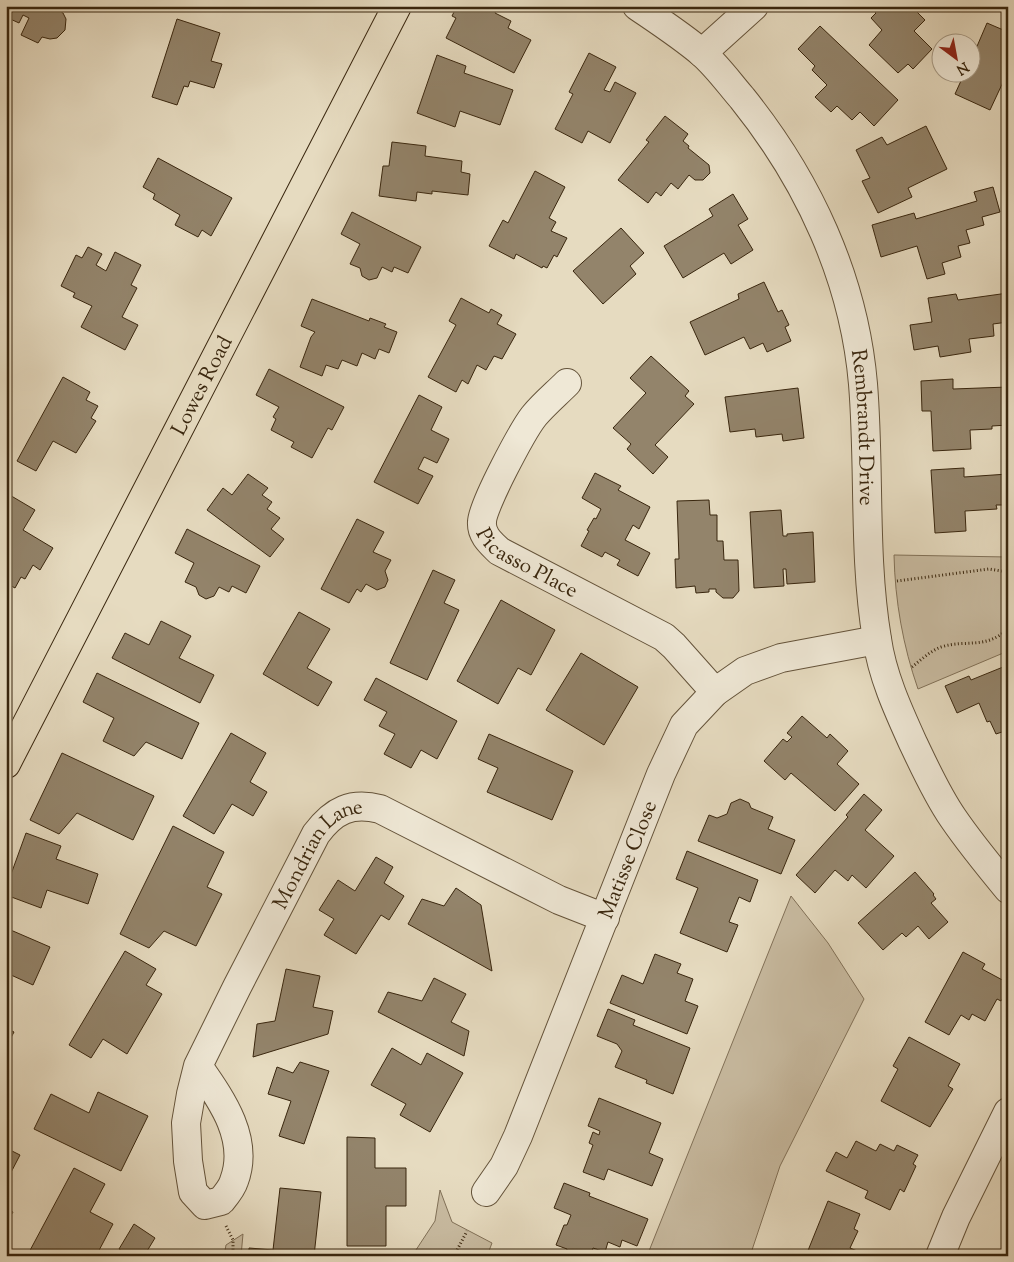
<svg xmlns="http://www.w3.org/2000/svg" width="1014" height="1262" viewBox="0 0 1014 1262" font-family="'Sorts Mill Goudy',serif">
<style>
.green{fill:#c9bca2;stroke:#817158}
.building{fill:#93846b;stroke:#39260e}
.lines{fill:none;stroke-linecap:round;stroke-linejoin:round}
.minor-casing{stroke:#64533a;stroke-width:30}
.major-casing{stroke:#39260e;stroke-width:30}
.path{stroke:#39260e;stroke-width:3;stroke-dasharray:1 2.5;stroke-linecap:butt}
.minor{stroke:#efe8d6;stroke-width:28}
.major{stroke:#e6dbc0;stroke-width:28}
.labels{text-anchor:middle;stroke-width:4;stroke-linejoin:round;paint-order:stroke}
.street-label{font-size:21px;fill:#39260e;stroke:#efe8d6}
</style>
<rect width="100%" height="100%" fill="#e6dbc0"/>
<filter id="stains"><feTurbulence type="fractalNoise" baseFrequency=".004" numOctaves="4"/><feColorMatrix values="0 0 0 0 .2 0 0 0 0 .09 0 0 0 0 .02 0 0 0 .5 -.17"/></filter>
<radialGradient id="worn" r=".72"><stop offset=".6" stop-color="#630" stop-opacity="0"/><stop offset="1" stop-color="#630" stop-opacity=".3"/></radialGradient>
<!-- green -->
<g class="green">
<path d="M894,555l114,2v94l-90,38c-15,-43 -23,-88 -24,-134z"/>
<polygon points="791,896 828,943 864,999 780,1166 750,1256 647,1256"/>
<polygon points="440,1190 452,1222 492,1243 487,1256 412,1256 435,1221"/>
<polygon points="243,1234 241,1256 224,1256 226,1245"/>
</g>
<!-- building -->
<g class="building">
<polygon points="6,6 57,6 56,8 63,13 66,19 65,30 57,38 50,39 42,37 38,43 21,35 29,18 23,15 19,23 6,17"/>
<polygon points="457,6 498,6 495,13 511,21 508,28 531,40 514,73 446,38 456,18 452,16"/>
<polygon points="869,6 911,6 925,20 914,31 932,49 913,69 908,64 898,73 869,45 882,30 871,18 876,13"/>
<polygon points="177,19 220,33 211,61 222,64 214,88 190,81 188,87 184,86 177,105 152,97"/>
<polygon points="987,23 1008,32 1008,82 1004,80 990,110 955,94 965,72 972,72 972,58"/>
<polygon points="820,26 898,100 874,126 860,112 852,120 837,106 831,112 815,97 827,85 812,70 815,66 798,49"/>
<polygon points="589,53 616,67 604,90 610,92 615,82 636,93 610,143 588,131 582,143 555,129 573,94 569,92"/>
<polygon points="437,55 466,66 464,73 513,90 500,125 460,111 455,127 417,113"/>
<polygon points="665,116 688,134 683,141 689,146 688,148 709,165 710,173 703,180 695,180 689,175 678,189 671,183 661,196 656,192 648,203 618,180 649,142 646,140"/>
<polygon points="926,126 947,169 908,188 912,197 878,213 862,181 870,178 856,150 882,137 887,145"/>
<polygon points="392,142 426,146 425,156 462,161 461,172 470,174 468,195 432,191 432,194 417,192 416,201 379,196 383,166 389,166"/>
<polygon points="158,158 232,198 211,236 202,230 198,237 175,225 180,215 153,199 155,194 143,187"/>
<polygon points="535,171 565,187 549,218 556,222 551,231 567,238 557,257 554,255 547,268 543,266 542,268 516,254 514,259 489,246 503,220 508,223"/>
<polygon points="993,187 1000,212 982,217 984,225 966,230 970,243 958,246 961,257 942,263 945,274 927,279 917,246 881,257 872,225 914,213 916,219 977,201 974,192"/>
<polygon points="733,194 748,219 738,225 753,250 731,264 724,253 683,278 664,246 713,216 709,209"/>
<polygon points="352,212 421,247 408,273 394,267 392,272 382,267 377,278 369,280 362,276 360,268 350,264 360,244 341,234"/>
<polygon points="621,228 644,253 630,266 636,274 603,304 573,271"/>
<polygon points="88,247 102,254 96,265 106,271 115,252 141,265 131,285 137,288 122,317 138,325 125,350 81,327 92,306 73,297 75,293 61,286 76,255 82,258"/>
<polygon points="764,282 778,312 782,310 789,325 785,327 791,341 767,352 763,343 750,349 744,337 705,355 690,322 739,299 738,294"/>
<polygon points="1008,293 1008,322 993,324 994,336 969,339 971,352 940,357 938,346 914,350 910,325 932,322 928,298 956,294 958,300"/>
<polygon points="461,298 489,313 491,309 502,315 497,324 516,334 502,359 494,356 486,370 477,365 468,384 462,380 456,392 428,377 456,325 449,321"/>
<polygon points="312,299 369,321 370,318 386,324 384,327 397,332 389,353 379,349 375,359 362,353 357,366 342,360 338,369 326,365 322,376 300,367 311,337 315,332 301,326"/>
<polygon points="651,356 689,391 685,396 694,404 655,445 668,457 653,474 627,449 631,444 613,428 646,393 630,378"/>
<polygon points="269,369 344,407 332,430 328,428 312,458 291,447 294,442 271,430 276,419 273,417 279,407 256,395"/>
<polygon points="63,377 90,392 86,400 98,406 91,418 96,421 76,453 53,441 36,471 17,461"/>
<polygon points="953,379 953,389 1008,387 1008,425 992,426 992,429 970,430 971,449 933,451 931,411 922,411 921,381"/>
<polygon points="798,388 804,438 783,441 782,434 756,437 755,429 730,432 725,397"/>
<polygon points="419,395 442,407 431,430 449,439 437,463 424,457 418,469 433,476 418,504 374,482"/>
<polygon points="964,468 964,477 1008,474 1008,505 996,505 997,509 965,511 966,531 935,533 931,470"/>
<polygon points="595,473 621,486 618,490 650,507 639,529 633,525 625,540 650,553 638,576 617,565 620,560 605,552 602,557 581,546 589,531 587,530 594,518 596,519 601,509 582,498"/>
<polygon points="248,474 268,488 262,495 272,502 267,509 280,518 271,529 284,539 270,557 207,510 223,488 232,495"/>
<polygon points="8,494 35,510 23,530 53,548 40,570 33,565 25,579 21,577 15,588 6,583 6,498"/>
<polygon points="709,500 710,515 717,515 717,541 723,541 724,560 738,560 739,591 733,598 723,598 716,592 716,589 709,589 709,592 696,593 695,586 676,588 675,559 679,559 677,501"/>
<polygon points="781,510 783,536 787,536 787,534 813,532 815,582 787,584 786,569 783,569 784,586 754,588 750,512"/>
<polygon points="357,519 384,532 373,552 391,560 385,571 388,580 385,587 377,590 366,584 361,592 357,589 349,603 321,589"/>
<polygon points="187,529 260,566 246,593 232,586 229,592 219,587 214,596 206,599 199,595 196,587 185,582 194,563 175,553"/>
<polygon points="433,570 455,580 444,603 459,610 427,680 390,663"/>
<polygon points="501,600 555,630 531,675 518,668 498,704 457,681"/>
<polygon points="299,612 330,629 307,668 332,682 318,706 263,674"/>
<polygon points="161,621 191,636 179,658 214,675 200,703 112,658 125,633 149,645"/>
<polygon points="581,653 638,687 604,745 546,710"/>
<polygon points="1008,665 1008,730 996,734 990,721 987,722 979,703 957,713 945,686 969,676 971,680"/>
<polygon points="97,673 199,723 182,759 146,742 134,756 103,741 114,718 83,702"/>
<polygon points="376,678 457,721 437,759 421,750 411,768 384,754 395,734 379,726 387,712 364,700"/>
<polygon points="802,716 827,738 830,734 848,751 837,764 859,784 835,811 791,773 785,780 764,761 783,739 787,742 792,737 787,733"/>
<polygon points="231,733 266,753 250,782 267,792 253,816 232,804 214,834 183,816"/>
<polygon points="489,734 573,771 552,820 487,792 498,768 478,759"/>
<polygon points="62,753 154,796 133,840 77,813 59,834 30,820"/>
<polygon points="864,794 882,810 865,830 894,856 866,888 852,875 848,881 835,870 815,893 796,875 848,817 846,815"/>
<polygon points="740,799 749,803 751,808 773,817 768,829 795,840 781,874 698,841 709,815 717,818 727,814 731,803"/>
<polygon points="173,826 224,852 207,887 222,894 196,946 164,931 149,948 120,934"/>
<polygon points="26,833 61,846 56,859 98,874 88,904 47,890 41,908 6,895 6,888"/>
<polygon points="687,851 758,880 750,902 739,897 729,922 738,925 727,952 680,933 698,888 676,879"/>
<polygon points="376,857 393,867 384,883 404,896 389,920 381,915 356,954 324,935 334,919 319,910 338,880 355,891"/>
<polygon points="915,872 934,894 933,895 936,899 931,903 948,922 929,939 918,926 906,937 902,933 883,950 858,923"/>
<polygon points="456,888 481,905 492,971 408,924 422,899 444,906"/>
<polygon points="6,928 50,947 33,985 11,975 6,985"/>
<polygon points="125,951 156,969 146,985 162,994 127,1054 103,1039 91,1058 69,1045"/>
<polygon points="963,952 985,964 982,969 1008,983 1008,989 1001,1001 997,999 985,1021 972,1014 969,1020 961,1015 949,1035 925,1022"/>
<polygon points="655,954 681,964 677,973 693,979 685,1001 698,1006 687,1034 610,1003 622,975 643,984"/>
<polygon points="286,969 320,976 313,1007 333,1011 328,1034 253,1057 257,1024 275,1021"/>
<polygon points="434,978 466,994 451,1022 469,1031 464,1056 378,1012 388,992 422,1001"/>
<polygon points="608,1009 635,1020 633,1025 690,1048 673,1094 646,1083 647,1080 615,1067 622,1051 617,1044 597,1036"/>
<polygon points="6,1028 14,1032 6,1047"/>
<polygon points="909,1037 960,1064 948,1086 953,1089 930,1127 881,1101 898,1069 893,1066"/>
<polygon points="392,1048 421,1065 427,1053 463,1073 430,1132 400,1115 406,1104 371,1085"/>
<polygon points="300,1062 329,1071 304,1144 279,1136 291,1101 268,1094 277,1067 293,1073"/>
<polygon points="98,1092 148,1116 121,1171 34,1129 51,1094 89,1113"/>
<polygon points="599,1098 661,1123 649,1153 663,1159 652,1186 608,1169 604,1180 583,1172 593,1145 589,1143 593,1132 599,1135 600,1131 588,1126"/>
<polygon points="347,1137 375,1138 375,1168 406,1168 406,1206 386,1206 386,1246 347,1246"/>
<polygon points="856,1141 876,1151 880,1144 894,1151 897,1145 918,1155 913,1164 916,1166 904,1192 900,1189 890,1210 865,1198 868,1191 826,1171 836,1152 847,1158"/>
<polygon points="6,1148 20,1155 6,1182"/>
<polygon points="74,1168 105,1184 90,1212 113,1224 96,1256 71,1256 66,1254 65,1256 27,1256"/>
<polygon points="564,1183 590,1193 589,1196 648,1219 637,1246 622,1240 620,1247 608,1242 605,1252 593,1248 590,1256 572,1256 566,1253 567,1249 556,1245 564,1225 567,1225 571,1215 554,1208"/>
<polygon points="280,1188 321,1192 314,1256 249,1256 249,1248 273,1250"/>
<polygon points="828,1201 860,1214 854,1229 858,1231 850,1248 869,1256 814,1256 807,1253"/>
<polygon points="6,1208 13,1212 6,1224"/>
<polygon points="134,1224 155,1238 144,1256 129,1256 119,1249"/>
</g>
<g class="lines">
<!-- minor casing -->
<g class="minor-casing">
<g id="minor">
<path id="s1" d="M637,6c22,15 45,30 65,47 15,13 27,30 40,45 66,82 112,180 121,286 7,85 0,171 14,255 5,36 21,71 36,104 12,25 24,52 40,75 17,25 36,48 55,71"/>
<polyline points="702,53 754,6"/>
<path id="s2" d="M567,383c-11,11 -23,21 -33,33 -11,14 -52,90 -52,106 -1,13 9,21 17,29l165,86 10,9 41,46"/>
<path id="s3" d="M198,1066c23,33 52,73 36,115 -2,7 -8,14 -13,20l-16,4 -12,-13 -5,-31 -2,-38 5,-29 7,-28 39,-79 79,-153c18,-24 35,-32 64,-25l179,91 46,18"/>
<path id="s4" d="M486,1192l18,-26 14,-30 143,-362 23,-49 31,-33 30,-21 36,-13 96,-18"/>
<polyline points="940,1256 956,1217 1008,1112"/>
</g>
</g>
<!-- major casing -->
<g class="major-casing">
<g id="major">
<path id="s5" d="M6,764l391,-758"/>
</g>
</g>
<!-- path -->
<g class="path">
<polyline points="897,581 989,569 1008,572"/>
<path d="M912,667c9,-7 18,-16 29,-20 26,-8 43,3 67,-18"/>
<polyline points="226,1226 233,1240 233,1256"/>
<polyline points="454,1256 467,1231"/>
</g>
<!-- minor -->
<use href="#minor" class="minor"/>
<!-- major -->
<use href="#major" class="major"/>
</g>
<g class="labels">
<!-- street labels -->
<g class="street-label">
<text dy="7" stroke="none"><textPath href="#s5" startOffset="426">Lowes Road</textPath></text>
<text dy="7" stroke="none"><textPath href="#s1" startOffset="499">Rembrandt Drive</textPath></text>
<text dy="7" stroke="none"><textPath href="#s2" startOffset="230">Picasso Place</textPath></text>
<text dy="7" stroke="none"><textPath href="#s4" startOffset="362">Matisse Close</textPath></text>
<text dy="7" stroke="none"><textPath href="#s3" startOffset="559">Mondrian Lane</textPath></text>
</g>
</g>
<!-- margin -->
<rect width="1014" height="1262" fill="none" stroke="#e6dbc0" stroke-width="25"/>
<rect x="8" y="8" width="999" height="1247" fill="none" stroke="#39260e" stroke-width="2.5"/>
<rect x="12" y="12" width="989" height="1237" fill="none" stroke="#39260e"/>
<!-- north arrow -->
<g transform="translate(956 58) rotate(148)"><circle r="24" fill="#efe8d6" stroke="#a69a86"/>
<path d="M0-4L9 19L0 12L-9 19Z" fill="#8f2418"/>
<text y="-8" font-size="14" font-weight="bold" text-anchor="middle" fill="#39260e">N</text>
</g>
<rect width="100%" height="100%" filter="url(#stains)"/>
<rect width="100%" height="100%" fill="url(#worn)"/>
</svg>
